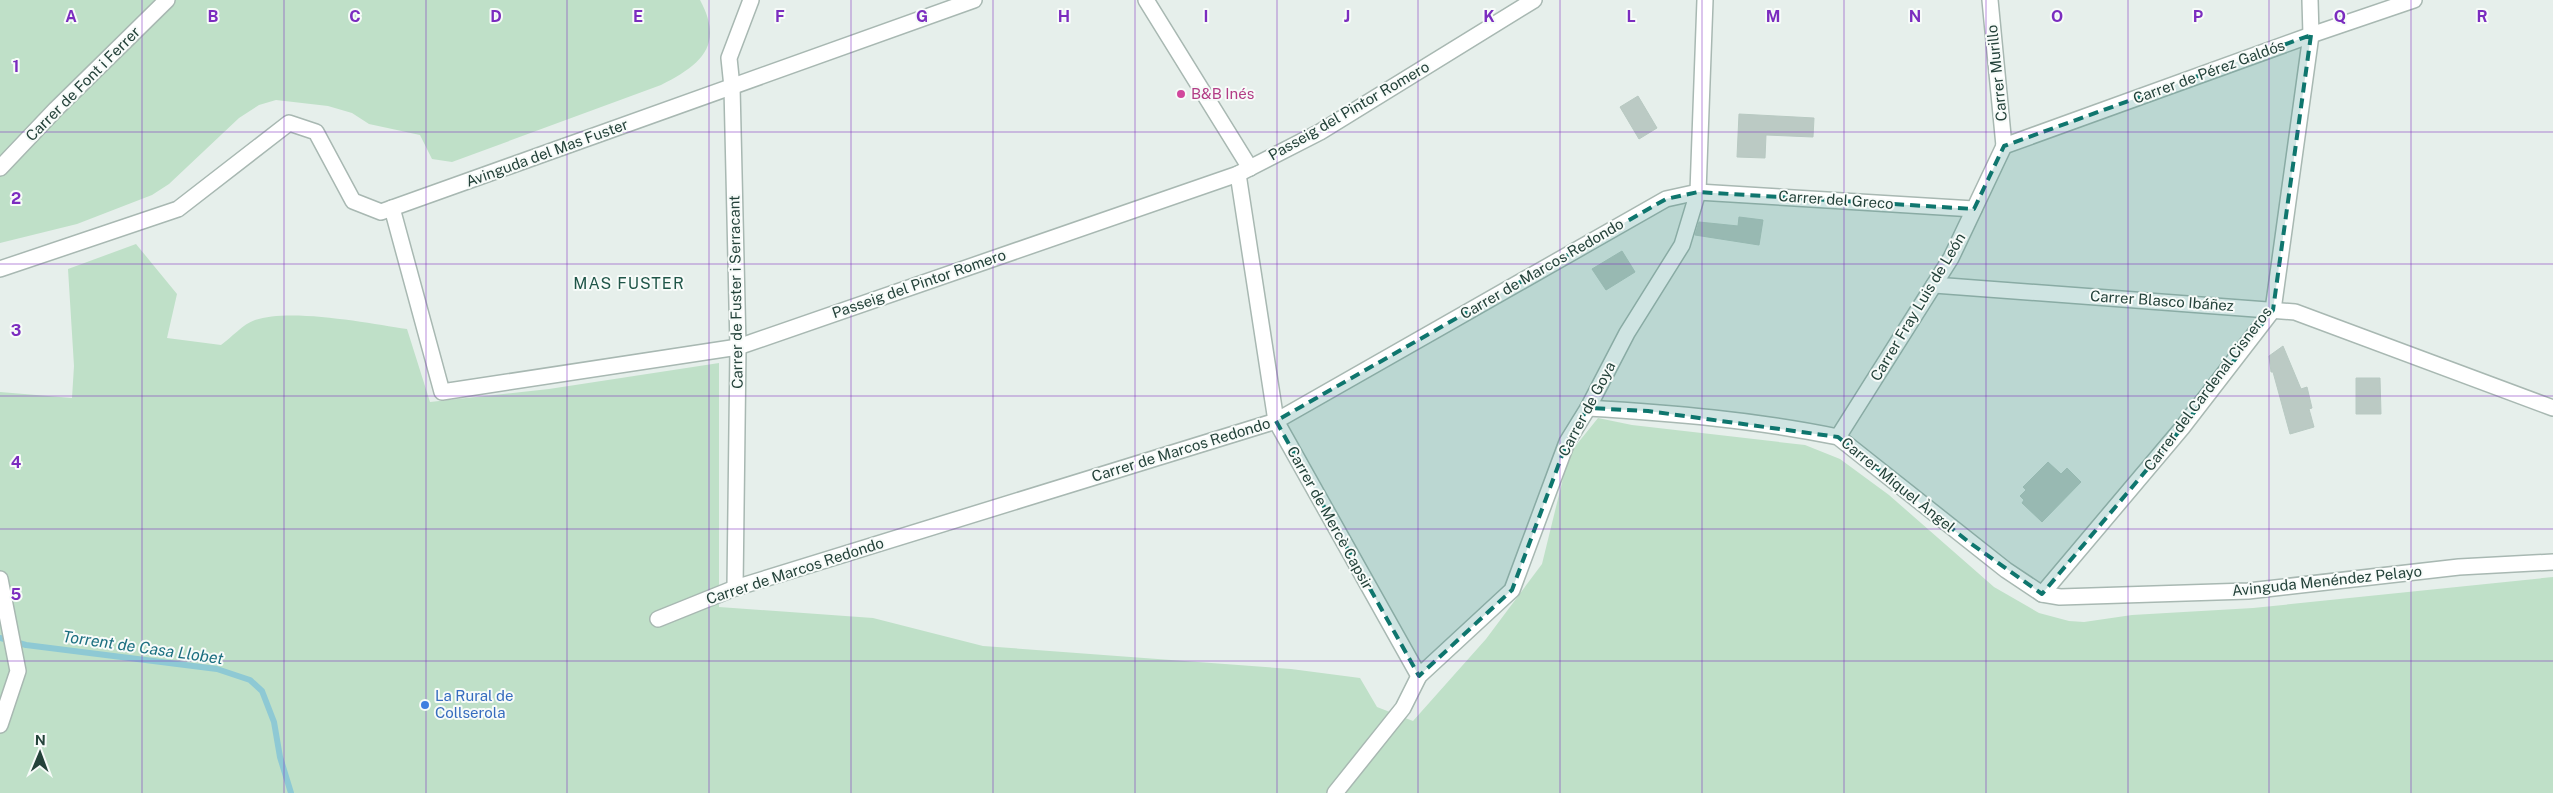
<svg xmlns="http://www.w3.org/2000/svg" width="2553" height="793" viewBox="0 0 2553 793" font-family="'Public Sans',sans-serif">
<style>
.green{fill:#bfe0c8}
.lines{fill:none;stroke-linecap:round;stroke-linejoin:round}
.stream{stroke:#8ec9d4;stroke-width:6}
.building{fill:#bbcac4;stroke:#b8c9c2}
.street-casing{stroke:#a8b8b2;stroke-width:18}
.street{stroke:#fff;stroke-width:15}
.marked{fill:#0f766e;fill-opacity:0.2;stroke:#0f766e;stroke-width:4;stroke-dasharray:10 6;stroke-linejoin:round}
.grid{fill:none;stroke:#7b2cbf;stroke-width:1;stroke-opacity:0.55}
.hotel-dot{fill:#d1479c;stroke:#f7fbf9;stroke-width:2}
.shop-dot{fill:#3f7fe0;stroke:#f7fbf9;stroke-width:2}
.labels{text-anchor:middle;stroke-width:4;stroke-linejoin:round;paint-order:stroke}
.street-label{font-size:15px;fill:#24423a;stroke:#f7fbf9}
.hotel-label{font-size:15px;fill:#b23c85;stroke:#f7fbf9;text-anchor:start}
.shop-label{font-size:15px;fill:#366cbe;stroke:#f7fbf9;text-anchor:start}
.neighbourhood-label{font-size:16px;letter-spacing:1px;fill:#1f5548;stroke:#f7fbf9}
.water-label{font-size:16px;font-style:italic;fill:#1c6f80;stroke:#f7fbf9}
.grid-label{font-size:16px;text-anchor:middle;font-weight:bold;fill:#7b2cbf;stroke:#f7fbf9;stroke-width:4;stroke-linejoin:round;paint-order:stroke}
</style>
<rect width="100%" height="100%" fill="#e6efeb"/>
<!-- green -->
<g class="green">
<path d="M0,0h700c25,46 0,65 -39,85l-209,77 -20,-3 -12,-24 -51,-11 -17,-11 -24,-7 -52,-6 -17,5 -20,13 -70,66 -17,11 -75,29 -77,19z"/>
<path d="M136,244l41,50 -10,44 54,7c10,-7 22,-21 34,-25 36,-12 112,3 152,9l23,73 119,-13 170,-26v244l154,11 110,28 308,23 69,9 17,29 36,14 73,-82 56,-75 27,-110 29,-36 34,7 173,20 35,14 49,36 105,92 45,26 30,8 15,1 48,-7 121,-7 300,-31v216h-2553v-401l72,6 2,-32 -6,-97z"/>
</g>
<g class="lines">
<!-- stream -->
<polyline class="stream" points="0,638 26,645 217,669 250,680 262,691 274,722 280,757 291,793"/>
</g>
<!-- building -->
<g class="building">
<polygon points="1638,96 1657,128 1639,139 1620,107"/>
<polygon points="1739,114 1814,118 1813,137 1766,135 1765,158 1737,157"/>
<polygon points="1739,217 1763,220 1759,245 1695,235 1699,222 1738,226"/>
<polygon points="1622,251 1635,272 1606,290 1592,269"/>
<polygon points="2283,346 2301,389 2307,387 2312,408 2309,409 2314,427 2290,434 2273,372 2271,372 2269,356"/>
<polygon points="2356,378 2380,378 2381,414 2356,414"/>
<polygon points="2048,462 2061,474 2067,468 2081,482 2042,522 2022,503 2024,500 2020,496 2026,490 2023,487"/>
</g>
<g class="lines">
<!-- street casing -->
<g class="street-casing">
<g id="street">
<polyline points="1146,0 1250,168"/>
<polyline points="1990,0 2004,146"/>
<polyline points="2004,146 2311,35 2414,0"/>
<polyline points="0,168 56,109 167,0"/>
<polyline points="1238,174 1276,421 1419,676"/>
<polyline points="392,208 442,392 738,347 1238,174 1320,132 1534,0"/>
<polyline points="0,269 178,209 289,123 316,132 353,201 381,212 974,0"/>
<polyline points="1934,285 2295,312 2553,408"/>
<path d="M1588,408c83,5 168,12 250,29l168,133 36,24 18,3 188,-6 211,-24 94,-5"/>
<polyline points="1838,437 1951,258 2004,146"/>
<polyline points="0,579 18,671 0,725"/>
<polyline points="735,588 738,347 732,87 729,58 751,0"/>
<polyline points="2042,594 2182,428 2273,310 2311,35 2310,0"/>
<polyline points="658,619 735,588 1276,421 1666,199 1698,192 1974,209"/>
<polyline points="1335,793 1403,708 1419,676 1512,590 1567,442 1588,408 1627,333 1682,245 1698,192 1705,0"/>
</g>
</g>
<!-- street -->
<use href="#street" class="street"/>
</g>
<!-- marked area -->
<path class="marked" d="M2311,35l-38,275 -91,118 -140,166 -72,-51 -132,-106 -190,-26 -60,-3 -21,34 -55,148 -93,86 -143,-255 390,-222 32,-7 276,17 30,-63z"/>
<!-- grid -->
<path class="grid" d="M142,0v793M284,0v793M426,0v793M567,0v793M709,0v793M851,0v793M993,0v793M1135,0v793M1277,0v793M1418,0v793M1560,0v793M1702,0v793M1844,0v793M1986,0v793M2128,0v793M2269,0v793M2411,0v793M0,132h2553M0,264h2553M0,396h2553M0,529h2553M0,661h2553"/>
<!-- markers -->
<circle class="hotel-dot" cx="1181" cy="94" r="5"/>
<circle class="shop-dot" cx="425" cy="705" r="5"/>
<g class="labels">
<!-- street labels -->
<g class="street-label">
<text transform="translate(2209 72) rotate(-20)" y="5">Carrer de Pérez Galdós</text>
<text transform="translate(1997 73) rotate(-96)" y="5">Carrer Murillo</text>
<text transform="translate(83 84) rotate(-45)" y="5">Carrer de Font i Ferrer</text>
<text transform="translate(1349 111) rotate(-30)" y="5">Passeig del Pintor Romero</text>
<text transform="translate(547 153) rotate(-20)" y="5">Avinguda del Mas Fuster</text>
<text transform="translate(1836 200) rotate(4)" y="5">Carrer del Greco</text>
<text transform="translate(1542 269) rotate(-30)" y="5">Carrer de Marcos Redondo</text>
<text transform="translate(919 284) rotate(-19)" y="5">Passeig del Pintor Romero</text>
<text transform="translate(736 292) rotate(-91)" y="5">Carrer de Fuster i Serracant</text>
<text transform="translate(2162 301) rotate(4)" y="5">Carrer Blasco Ibáñez</text>
<text transform="translate(1918 307) rotate(-59)" y="5">Carrer Fray Luis de León</text>
<text transform="translate(2208 389) rotate(-53)" y="5">Carrer del Cardenal Cisneros</text>
<text transform="translate(1587 409) rotate(-62)" y="5">Carrer de Goya</text>
<text transform="translate(1181 450) rotate(-17)" y="5">Carrer de Marcos Redondo</text>
<text transform="translate(1898 485) rotate(39)" y="5">Carrer Miquel Àngel</text>
<text transform="translate(1330 518) rotate(61)" y="5">Carrer de Mercè Capsir</text>
<text transform="translate(795 571) rotate(-18)" y="5">Carrer de Marcos Redondo</text>
<text transform="translate(2327 581) rotate(-6)" y="5">Avinguda Menéndez Pelayo</text>
</g>
<!-- hotel labels -->
<g class="hotel-label">
<text x="1191" y="99">B&amp;B Inés</text>
</g>
<!-- shop labels -->
<g class="shop-label">
<text x="435" y="701">La Rural de<tspan x="435" dy="17">Collserola</tspan></text>
</g>
<!-- neighbourhood labels -->
<g class="neighbourhood-label">
<text x="629" y="289">MAS FUSTER</text>
</g>
<!-- water labels -->
<g class="water-label">
<text transform="translate(143 647) rotate(8)" y="6">Torrent de Casa Llobet</text>
</g>
</g>
<g class="grid-label">
<text x="71" y="22">A</text>
<text x="213" y="22">B</text>
<text x="355" y="22">C</text>
<text x="496" y="22">D</text>
<text x="638" y="22">E</text>
<text x="780" y="22">F</text>
<text x="922" y="22">G</text>
<text x="1064" y="22">H</text>
<text x="1206" y="22">I</text>
<text x="1347" y="22">J</text>
<text x="1489" y="22">K</text>
<text x="1631" y="22">L</text>
<text x="1773" y="22">M</text>
<text x="1915" y="22">N</text>
<text x="2057" y="22">O</text>
<text x="2198" y="22">P</text>
<text x="2340" y="22">Q</text>
<text x="2482" y="22">R</text>
<text x="16" y="72">1</text>
<text x="16" y="204">2</text>
<text x="16" y="336">3</text>
<text x="16" y="468">4</text>
<text x="16" y="600">5</text>
</g>
<!-- north arrow -->
<g transform="translate(40 753) rotate(1)" stroke="#f7fbf9" stroke-width="4" paint-order="stroke">
<path d="M0-4L9 19L0 12L-9 19Z" fill="#24423a"/>
<text y="-8" font-size="14" font-weight="bold" text-anchor="middle" fill="#24423a">N</text>
</g>
</svg>
